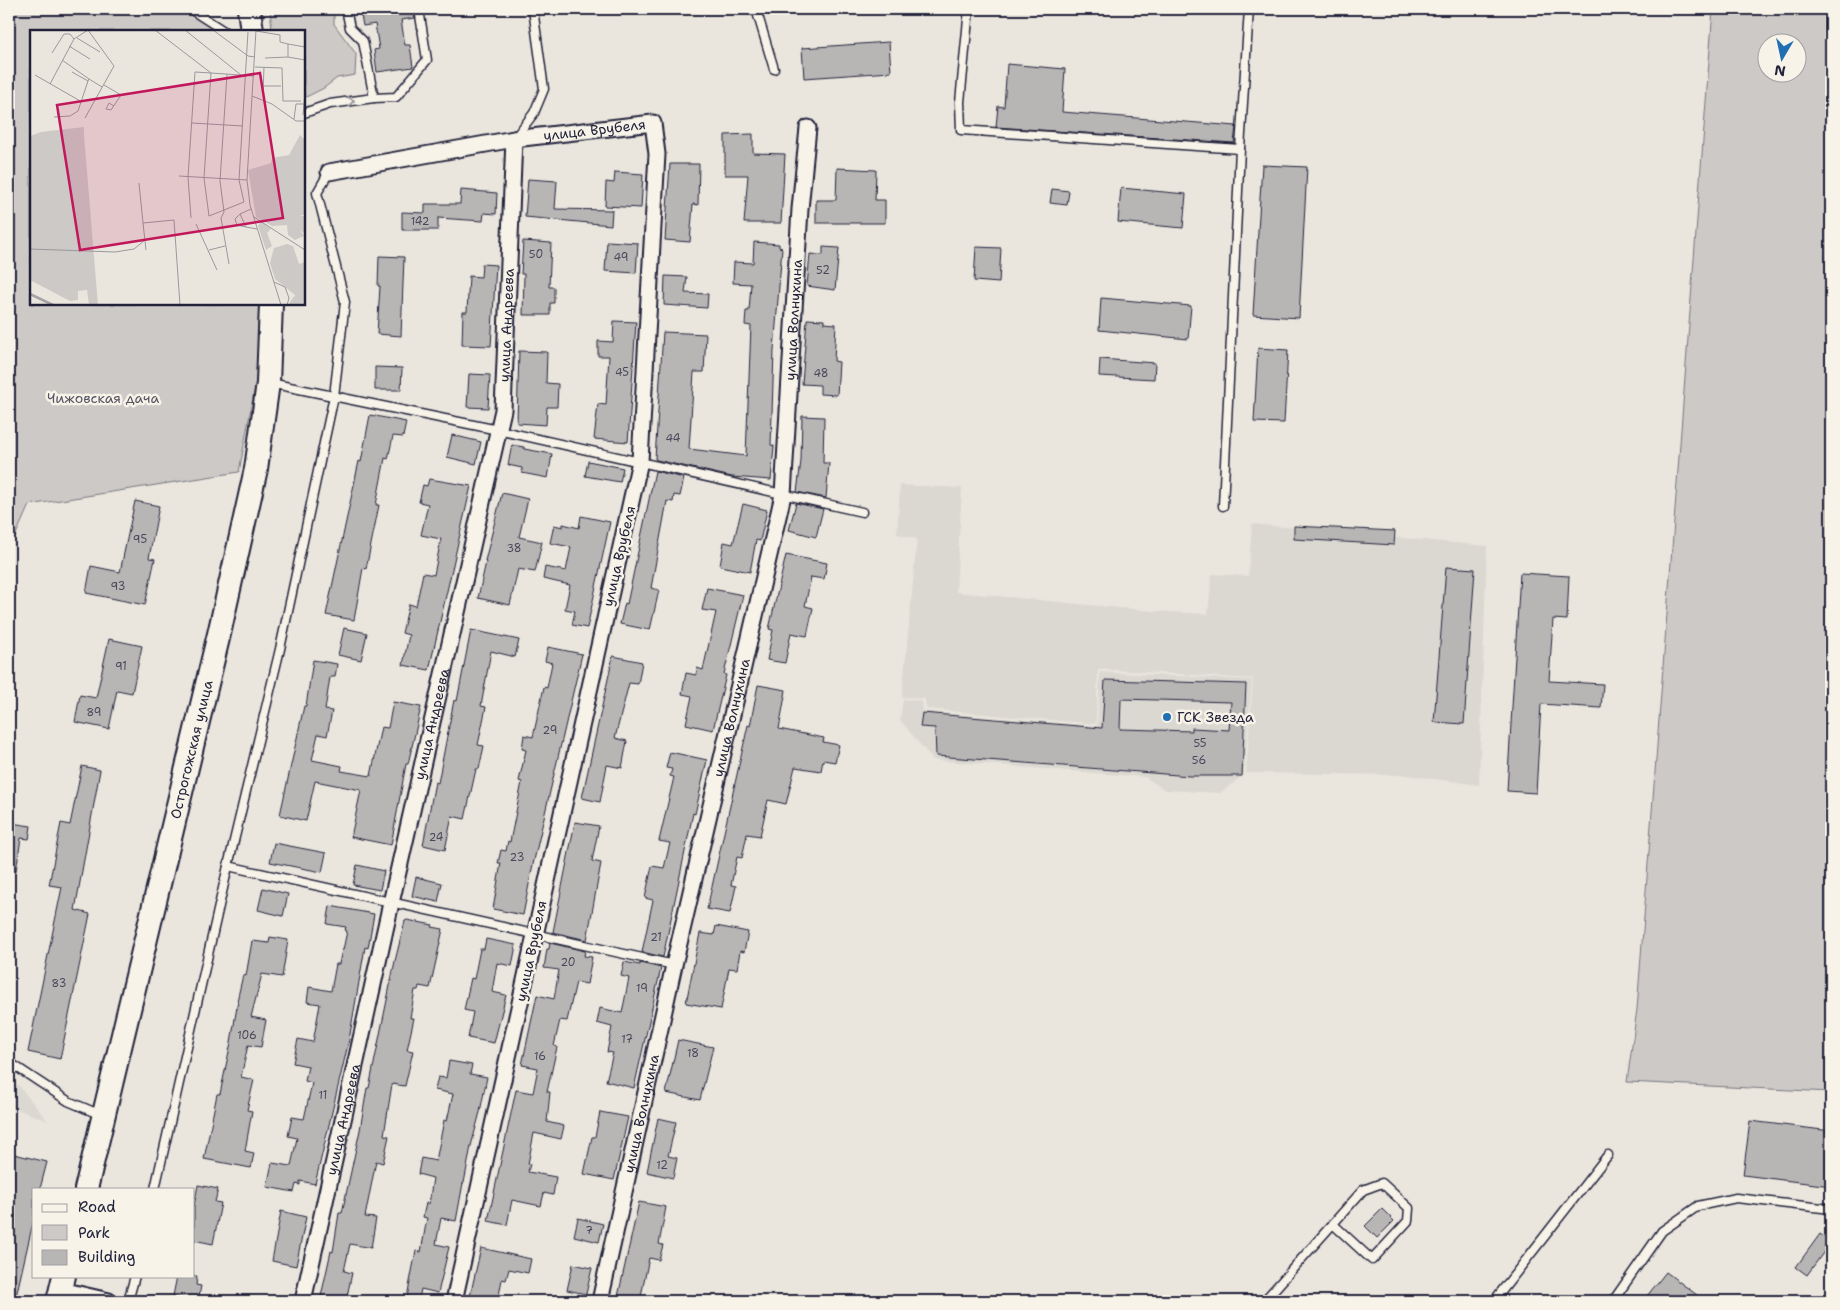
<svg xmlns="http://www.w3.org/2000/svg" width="1840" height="1310" viewBox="0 0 1840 1310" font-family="'Shantell Sans',sans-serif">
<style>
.built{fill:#dbd8d2}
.green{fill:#cdc9c6;stroke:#787680;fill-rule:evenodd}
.building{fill:#b8b6b5;stroke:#22223b;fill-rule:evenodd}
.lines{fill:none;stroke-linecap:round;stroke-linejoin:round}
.lane-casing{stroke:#22223b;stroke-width:11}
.street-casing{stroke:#22223b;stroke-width:19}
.secondary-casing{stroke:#22223b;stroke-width:26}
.lane{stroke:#f7f3e8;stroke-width:8}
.street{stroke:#f7f3e8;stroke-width:15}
.secondary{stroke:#f7f3e8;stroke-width:22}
.oneway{stroke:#97959a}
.poi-dot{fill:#1f6fb2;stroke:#f7f3e8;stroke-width:2}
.labels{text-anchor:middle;stroke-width:5;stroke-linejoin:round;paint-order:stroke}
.number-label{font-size:11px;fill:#48475a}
.street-label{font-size:14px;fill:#22223b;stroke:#f7f3e8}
.park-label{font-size:14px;fill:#555465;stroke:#f7f3e8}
.poi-label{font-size:14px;fill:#22223b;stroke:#f7f3e8;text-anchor:start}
.inset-river{fill:none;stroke:#a6a3a6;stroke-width:2.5}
.inset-road{fill:none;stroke:#9a989d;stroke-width:1}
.view{fill:#c2185b;fill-opacity:0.15;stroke:#c2185b;stroke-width:2.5}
.inset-edge{fill:none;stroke:#22223b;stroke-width:2.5}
</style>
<rect width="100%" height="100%" fill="#eae6de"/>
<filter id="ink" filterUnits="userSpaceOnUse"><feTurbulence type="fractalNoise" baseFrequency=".02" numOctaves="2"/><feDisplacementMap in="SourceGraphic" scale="10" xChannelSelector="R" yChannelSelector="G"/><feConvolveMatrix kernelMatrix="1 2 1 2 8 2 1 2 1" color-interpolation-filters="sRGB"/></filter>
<g filter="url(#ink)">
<!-- built -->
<g class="built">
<polygon points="900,485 962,488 956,592 1152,611 1208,614 1212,574 1248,576 1252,524 1487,546 1479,785 1406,775 1246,773 1253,679 1098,669 1096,724 926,709 925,699 902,697 917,539 897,534"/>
<polygon points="1100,672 1252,680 1244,775 1220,793 1165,790 1145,777 933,760 900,720 903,699 922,701 923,711 1097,726"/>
<polygon points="9,1074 48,1121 9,1106"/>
</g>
<!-- green -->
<g class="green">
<polygon points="9,9 186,9 216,31 31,31 31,304 259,304 257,376 239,472 29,505 11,546 9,546"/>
<polygon points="270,9 329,9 334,14 334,24 356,54 355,75 337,78 324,88 306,97 304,92 304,31 272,31"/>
<path d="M1713,9h118v1083l-204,-10 10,-73zM1768,42h30v30h-30z"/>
</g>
<!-- building -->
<g class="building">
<polygon points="360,9 414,9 415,18 401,20 405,45 410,45 413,67 377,72 374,50 379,49 375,24 363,26"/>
<polygon points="889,42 891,72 804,78 802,48"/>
<polygon points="1007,64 1065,69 1062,112 1236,126 1234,143 996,127 998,106 1004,107"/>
<polygon points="753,134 753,153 785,154 781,223 744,223 748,175 725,175 725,135"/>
<polygon points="670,164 699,164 698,205 693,204 690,242 665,240"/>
<polygon points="1262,165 1307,167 1299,318 1253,315"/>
<polygon points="837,168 876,170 875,200 885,200 885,223 816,223 816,200 836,200"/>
<polygon points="615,172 643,174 641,208 605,206 606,182 614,183"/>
<polygon points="528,179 557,181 555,209 612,210 611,225 525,217"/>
<polygon points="1121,188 1186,194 1183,228 1118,222"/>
<polygon points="1052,189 1069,191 1067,205 1050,203"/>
<polygon points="461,190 497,193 496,214 484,213 483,221 438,218 438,230 402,230 402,212 425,213 425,204 460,204"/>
<polygon points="523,241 551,243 549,287 554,287 554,303 550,303 550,315 523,315 524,274 521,274"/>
<polygon points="607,241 638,243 636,273 605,271"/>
<polygon points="754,242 779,244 779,247 782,248 774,350 771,445 774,446 771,480 732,477 657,460 655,459 663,332 706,334 704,372 694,372 689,449 746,456 751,326 745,325 746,311 749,311 751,284 733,283 734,262 753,263"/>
<polygon points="823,247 839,248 835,290 807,286 810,254 823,255"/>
<polygon points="976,247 1001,248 999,283 974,281"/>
<polygon points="379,256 404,257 401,336 377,334 380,286 378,286"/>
<polygon points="482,264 496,265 491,346 462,345 463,312 467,312 469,276 481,277"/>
<polygon points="665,276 687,277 685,293 708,294 707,308 664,305"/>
<polygon points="1101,298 1191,306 1188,339 1099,330"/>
<polygon points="807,319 824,320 824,323 836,324 834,361 839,362 837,395 820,394 820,385 802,384"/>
<polygon points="614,321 636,322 628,442 594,439 598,404 606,405 609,356 598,356 598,341 613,342"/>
<polygon points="1258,348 1288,350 1284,423 1254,422"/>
<polygon points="519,351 547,352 546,383 558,384 557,407 547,407 546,425 517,423"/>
<polygon points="1100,359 1155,363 1154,379 1099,376"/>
<polygon points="375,367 402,368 401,390 375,390"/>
<polygon points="469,374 490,375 488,408 467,407"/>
<polygon points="370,415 406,422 403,437 393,436 388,459 385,458 376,505 379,505 366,569 363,568 354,620 326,615 359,461 361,462"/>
<polygon points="802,416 824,417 823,463 829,463 826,498 797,492 801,461"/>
<polygon points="452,435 481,442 476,464 447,457"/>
<polygon points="512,445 524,447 524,449 552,454 548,478 522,473 522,468 508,465"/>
<polygon points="588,461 623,468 620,482 585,476"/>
<polygon points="655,471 684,478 680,496 674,495 673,502 667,501 651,588 659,590 650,630 620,624 625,603 627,604"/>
<polygon points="429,479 471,486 429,670 403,665 409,635 402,633 409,604 416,606 423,573 434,575 441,539 421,535 428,504 419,502 423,485 427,486"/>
<polygon points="502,493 528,499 519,537 542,542 535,572 518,569 510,605 478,598 486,562 485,561"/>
<polygon points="135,501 159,506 149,558 155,559 145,605 86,593 91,566 120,572"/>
<polygon points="796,503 823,509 816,537 789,530"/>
<polygon points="743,504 767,510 760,541 756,540 750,572 720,566 724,542 733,544"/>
<polygon points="581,516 610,522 587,628 572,625 575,611 565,609 570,585 543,579 545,567 566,571 571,547 550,543 554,525 563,527 563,524 579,528"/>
<polygon points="1294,526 1395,531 1394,545 1294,539"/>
<polygon points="786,555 827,563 824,579 811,577 805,606 813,608 807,636 791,633 785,663 767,660 773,630 769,629"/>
<polygon points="1446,567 1475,569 1464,724 1434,722"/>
<polygon points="1520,573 1569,576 1567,620 1553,619 1549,681 1603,684 1601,708 1541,704 1536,793 1507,791"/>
<polygon points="707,588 743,595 724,674 726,675 713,730 686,724 692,696 682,694 686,673 696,675 697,668 703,670 716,612 702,610"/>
<polygon points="344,628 367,633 361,660 338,655"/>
<polygon points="471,630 519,640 515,657 491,651 481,706 486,707 478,745 484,746 479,769 476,769 465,819 452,816 445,850 423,845 435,782 438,783 454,700 457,701"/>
<polygon points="109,639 142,646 132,693 117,690 109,729 75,722 80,695 96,698"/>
<polygon points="548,647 582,654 532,869 523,915 493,909 501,863 498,863 501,850 506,851 508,841 510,842 522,782 519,781 526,750 522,749 524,735 533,737 544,687 547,688 552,663 545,661"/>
<polygon points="613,656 642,662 638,684 629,683 615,738 627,741 622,768 607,765 600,802 582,798"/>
<polygon points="313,660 337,664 335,677 330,677 325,710 332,711 327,736 318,734 312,760 342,766 341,771 371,776 381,727 388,728 393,702 421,707 408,764 406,764 391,845 351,837 361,790 315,781 306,821 280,815 304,706 306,706"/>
<path d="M1105,680l141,4 -4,92h-52l-254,-20 -1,-28 -15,-1 2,-14 180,15zM1121,699l110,3 -2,28 -37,-2v3l-72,-2z"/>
<polygon points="758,685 786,690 779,729 824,738 823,742 839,745 835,762 823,760 821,771 795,767 786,804 768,800 760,836 747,834 742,858 737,857 731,885 736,886 730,913 707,909 748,725 750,726"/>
<polygon points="670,752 707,760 695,814 693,813 663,957 642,952 653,900 645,898 652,866 664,868 670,843 659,841 674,777 670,776 672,769 666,768"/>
<polygon points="82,766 100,770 75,910 90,914 60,1059 28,1052 62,887 49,885 61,823 70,825"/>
<polygon points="575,822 599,826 592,861 601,863 587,940 553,932"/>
<polygon points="11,823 31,826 29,839 21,838 16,871 9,870 9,837"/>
<polygon points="274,843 326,853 322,872 270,862"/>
<polygon points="357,865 384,871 380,890 353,885"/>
<polygon points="416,877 442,883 438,902 412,896"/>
<polygon points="263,888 288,894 283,916 258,910"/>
<polygon points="330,906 374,914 368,948 365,947 349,1040 315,1184 300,1181 300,1185 296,1184 294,1192 267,1187 272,1163 291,1166 297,1138 288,1136 292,1117 304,1119 312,1083 305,1081 308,1066 293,1063 298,1039 313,1042 320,1004 307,1002 309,987 331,991 336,964 339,964 342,950 343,950 347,931 345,930 346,927 327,924"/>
<polygon points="407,920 433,925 432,927 443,929 430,988 419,986 418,990 415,990 410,1018 414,1018 407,1050 413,1051 405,1086 392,1084 384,1135 389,1136 383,1163 376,1161 365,1217 376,1218 371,1248 350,1244 344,1271 352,1273 346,1301 320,1301 331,1251 333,1252 339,1213 342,1213 360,1130 367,1088 369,1088 395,961 405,921"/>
<polygon points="716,926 748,932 744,952 740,951 737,969 729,968 721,1009 686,1003 700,933 714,935"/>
<polygon points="270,937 288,940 282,977 262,974 251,1017 266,1020 261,1047 248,1045 241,1077 254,1080 247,1110 252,1111 245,1151 254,1153 251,1168 204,1159 217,1094 220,1094 231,1042 238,1001 237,1001 243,975 246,976 252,941 269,943"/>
<polygon points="486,939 516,945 512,966 497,963 492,992 506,995 494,1043 468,1038 473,1012 464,1010 471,978 474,979 480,949 484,949"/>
<polygon points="550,943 585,951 584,956 592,957 587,984 576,982 567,1021 560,1020 554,1046 557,1047 547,1092 550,1092 547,1122 564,1126 561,1139 534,1133 528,1164 530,1164 528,1172 556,1177 553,1195 544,1193 541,1206 512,1200 507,1225 488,1221 516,1090 533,1093 538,1068 522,1065 537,995 554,999 559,970 544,968 547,949 549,949"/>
<polygon points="624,962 640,965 640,963 661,968 634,1088 606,1081 613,1053 607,1052 612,1027 597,1023 600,1008 622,1013 629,978 621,976"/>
<polygon points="678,1040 713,1047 700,1100 666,1093"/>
<polygon points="449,1061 472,1065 470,1074 487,1077 480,1112 471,1146 464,1183 463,1183 456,1221 441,1218 436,1244 449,1247 438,1293 421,1289 419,1299 407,1297 416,1251 421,1252 427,1218 423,1217 426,1203 429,1204 433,1178 418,1174 421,1158 436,1161 444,1120 447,1121 453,1094 435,1090 438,1077 446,1078"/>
<polygon points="600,1112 628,1117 614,1180 584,1174 592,1137 595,1137"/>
<polygon points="658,1118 676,1122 668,1156 677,1158 673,1178 647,1172"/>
<polygon points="1750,1121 1831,1131 1831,1186 1743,1175"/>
<polygon points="14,1154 47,1162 40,1189 34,1189 34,1218 15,1301 9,1301 9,1175"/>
<polygon points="198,1185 218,1189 215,1202 221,1203 213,1244 194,1240 194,1206"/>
<polygon points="639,1202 666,1207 659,1244 663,1245 659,1260 649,1258 640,1301 617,1301"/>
<polygon points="1382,1209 1394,1221 1377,1238 1365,1226"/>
<polygon points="281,1211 306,1217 296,1266 272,1261"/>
<polygon points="578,1218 603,1224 599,1242 574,1236"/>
<polygon points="1820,1234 1831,1242 1807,1275 1796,1267"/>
<polygon points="481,1248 531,1259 528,1273 509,1269 506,1280 502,1279 498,1301 469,1301"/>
<polygon points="573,1264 592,1268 586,1294 567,1290"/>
<polygon points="1666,1272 1705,1301 1643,1301"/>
<polygon points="177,1276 197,1276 196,1285 201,1286 198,1301 173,1296"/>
</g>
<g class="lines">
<!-- lane casing -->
<g class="lane-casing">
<g id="lane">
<polyline points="190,9 224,31"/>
<polyline points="756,9 774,69"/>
<polyline points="969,9 960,102 961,130 1240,149 1223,506"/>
<polyline points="1828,9 1831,10"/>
<polyline points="374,98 396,97 427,60 419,9"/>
<polyline points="304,113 330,104 374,98 363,41 350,28 346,9"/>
<polyline points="515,138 534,113 544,89 533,9"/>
<polyline points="1240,149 1249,9"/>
<polyline points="270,383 498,430 862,512"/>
<path d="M228,866c149,33 298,65 446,99"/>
<polyline points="9,1062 68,1101 101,1115"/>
<polyline points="155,1189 228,866 280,649 334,396 345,302 317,193 329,172"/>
<polyline points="128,1301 135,1276"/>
<polyline points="1264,1301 1363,1190 1382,1183 1409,1208 1408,1221 1372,1260 1334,1225"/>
<polyline points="1494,1301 1608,1155"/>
<polyline points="1613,1301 1662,1231 1698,1206 1736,1198 1831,1209"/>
</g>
</g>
<!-- street casing -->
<g class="street-casing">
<g id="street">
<path id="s1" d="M329,172l185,-33 139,-16 4,31 -17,307 -186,840"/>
<polyline points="61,1290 109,1301"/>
<path id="s2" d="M303,1301l88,-398 112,-493 11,-271"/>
<path id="s3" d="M600,1301l74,-336 109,-470 17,-286 8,-81"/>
</g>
</g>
<!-- secondary casing -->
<g class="secondary-casing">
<g id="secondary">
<polyline points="249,9 252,31"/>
<path id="s4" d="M86,1189l133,-555 37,-165 12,-86 3,-79"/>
<polyline points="58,1301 64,1276"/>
</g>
</g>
<!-- lane -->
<use href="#lane" class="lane"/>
<!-- street -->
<use href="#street" class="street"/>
<!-- secondary -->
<use href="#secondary" class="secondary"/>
</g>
<!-- one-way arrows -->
<defs><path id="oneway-chevron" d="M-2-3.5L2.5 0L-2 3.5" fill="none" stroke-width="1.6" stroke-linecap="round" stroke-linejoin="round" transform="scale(1.25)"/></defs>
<use class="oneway" href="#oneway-chevron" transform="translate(351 101) rotate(-7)"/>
</g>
<!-- markers -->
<circle class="poi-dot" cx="1167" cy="717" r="5"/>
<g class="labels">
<!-- number labels -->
<g class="number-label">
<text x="420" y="225">142</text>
<text x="536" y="258">50</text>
<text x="621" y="261">49</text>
<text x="823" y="274">52</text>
<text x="622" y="376">45</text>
<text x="821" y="377">48</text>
<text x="673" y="442">44</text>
<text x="140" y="543">95</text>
<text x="514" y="552">38</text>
<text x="118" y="590">93</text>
<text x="121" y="670">91</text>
<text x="94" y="716">89</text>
<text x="550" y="734">29</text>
<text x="1200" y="747">55</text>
<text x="1199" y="764">56</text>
<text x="436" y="841">24</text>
<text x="517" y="861">23</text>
<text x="656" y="941">21</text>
<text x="568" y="966">20</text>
<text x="59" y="987">83</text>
<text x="642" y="992">19</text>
<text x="247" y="1039">106</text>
<text x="627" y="1043">17</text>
<text x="693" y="1057">18</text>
<text x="540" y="1060">16</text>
<text x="323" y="1099">11</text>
<text x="662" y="1169">12</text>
<text x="589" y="1234">7</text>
</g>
<!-- street labels -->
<g class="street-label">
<text dy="5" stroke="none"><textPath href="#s1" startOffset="269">улица Врубеля</textPath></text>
<text dy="5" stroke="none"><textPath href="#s3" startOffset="1002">улица Волнухина</textPath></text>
<text dy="5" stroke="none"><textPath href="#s2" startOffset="998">улица Андреева</textPath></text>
<text transform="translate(619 556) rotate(-77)" y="5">улица Врубеля</text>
<text dy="5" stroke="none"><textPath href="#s3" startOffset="598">улица Волнухина</textPath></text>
<text dy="5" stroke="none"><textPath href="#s2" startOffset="591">улица Андреева</textPath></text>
<text dy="5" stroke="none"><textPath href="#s4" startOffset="452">Острогожская улица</textPath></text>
<text transform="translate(531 951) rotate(-78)" y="5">улица Врубеля</text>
<text dy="5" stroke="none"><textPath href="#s3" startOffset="192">улица Волнухина</textPath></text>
<text dy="5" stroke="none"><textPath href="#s2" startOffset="186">улица Андреева</textPath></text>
</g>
<!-- park labels -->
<g class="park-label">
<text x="103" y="403">Чижовская дача</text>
</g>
<!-- poi labels -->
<g class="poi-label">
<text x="1177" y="722">ГСК Звезда</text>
</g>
</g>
<!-- overview -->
<g transform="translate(30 30)">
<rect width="275" height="275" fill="#eae6de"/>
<path d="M54,97v8l14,170h-9l-2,-15 -9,1v9l-8,1 -40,-21v-144l11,-4zM270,105l5,5v74l-5,2h5v18l-5,-4 4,6 -9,4 -7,-5 -1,-10 -15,1 -16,-9 -8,-47 23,-7 1,-5 17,-3zM231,191l10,8 -4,4 5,13 -6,4 -8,-24zM257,214l6,2 6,18 6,-2v43h-17l7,-10 -20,-16 -5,-16 4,-15z" fill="#cdc9c6"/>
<path class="inset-river" d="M0,264l23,11"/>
<path class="inset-road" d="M125,0l56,43 43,3M155,0l56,45M183,0l35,26 7,1M226,0l-9,150 3,25 31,100M226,1l24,4v7l8,2v13l-23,1M47,8l23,14M258,14l17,3M39,16l21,13M22,23l12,-19h6l4,5M258,27l17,3M32,30l27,19 -1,2 -16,-9M225,37l27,1 1,33h18M197,44l-7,107 4,31 -3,6 8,46M5,45l47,27M59,49l13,8M20,54l24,-45 14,-9M74,55l17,10 -10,15 -5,-1 3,-6 5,3M233,56h18M233,63l1,-26M222,66l20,8 24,17h9M273,85l2,-22M24,87l16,-1 8,-5 10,-30M55,88l29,-52 -26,-36M264,89l2,-15h9M162,93l51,3M149,146l68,4M109,153l4,40 31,-3 6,85M221,179l-11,5 6,13 11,2M210,184l-5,5 2,6 9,2M224,187l51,33M161,188l-3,-41 7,-105 16,1 -7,105 5,38 35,-14 -5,-22 9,-148M113,193l3,27M166,194l21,46M0,219l85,3 19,-3 11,-9M179,220l16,-4M244,252l11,5 4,11 -2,7"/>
<path class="view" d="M230,43l23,145 -203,32 -23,-145z"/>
<rect width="275" height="275" class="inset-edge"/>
</g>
<!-- margin -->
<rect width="1840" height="1310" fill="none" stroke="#f7f3e8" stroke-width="30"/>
<rect x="15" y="15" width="1810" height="1280" fill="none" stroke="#22223b" stroke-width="2" filter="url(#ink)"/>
<!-- legend -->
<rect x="32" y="1188" width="162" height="90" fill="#f7f3e8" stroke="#a29fa3"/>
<rect x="42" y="1204" width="25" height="8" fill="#f7f3e8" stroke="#a29fa3"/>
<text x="78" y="1212" font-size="15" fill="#22223b">Road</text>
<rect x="42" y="1225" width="25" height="15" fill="#cdc9c6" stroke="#a29fa3"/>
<text x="78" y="1238" font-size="15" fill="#22223b">Park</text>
<rect x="42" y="1250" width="25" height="15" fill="#b8b6b5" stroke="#a29fa3"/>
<text x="78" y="1262" font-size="15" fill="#22223b">Building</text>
<!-- north arrow -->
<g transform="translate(1782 58) rotate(189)"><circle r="24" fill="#f7f3e8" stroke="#a29fa3"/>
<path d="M0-4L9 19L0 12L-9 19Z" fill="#1f6fb2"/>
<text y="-8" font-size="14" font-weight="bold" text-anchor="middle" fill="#22223b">N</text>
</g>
</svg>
